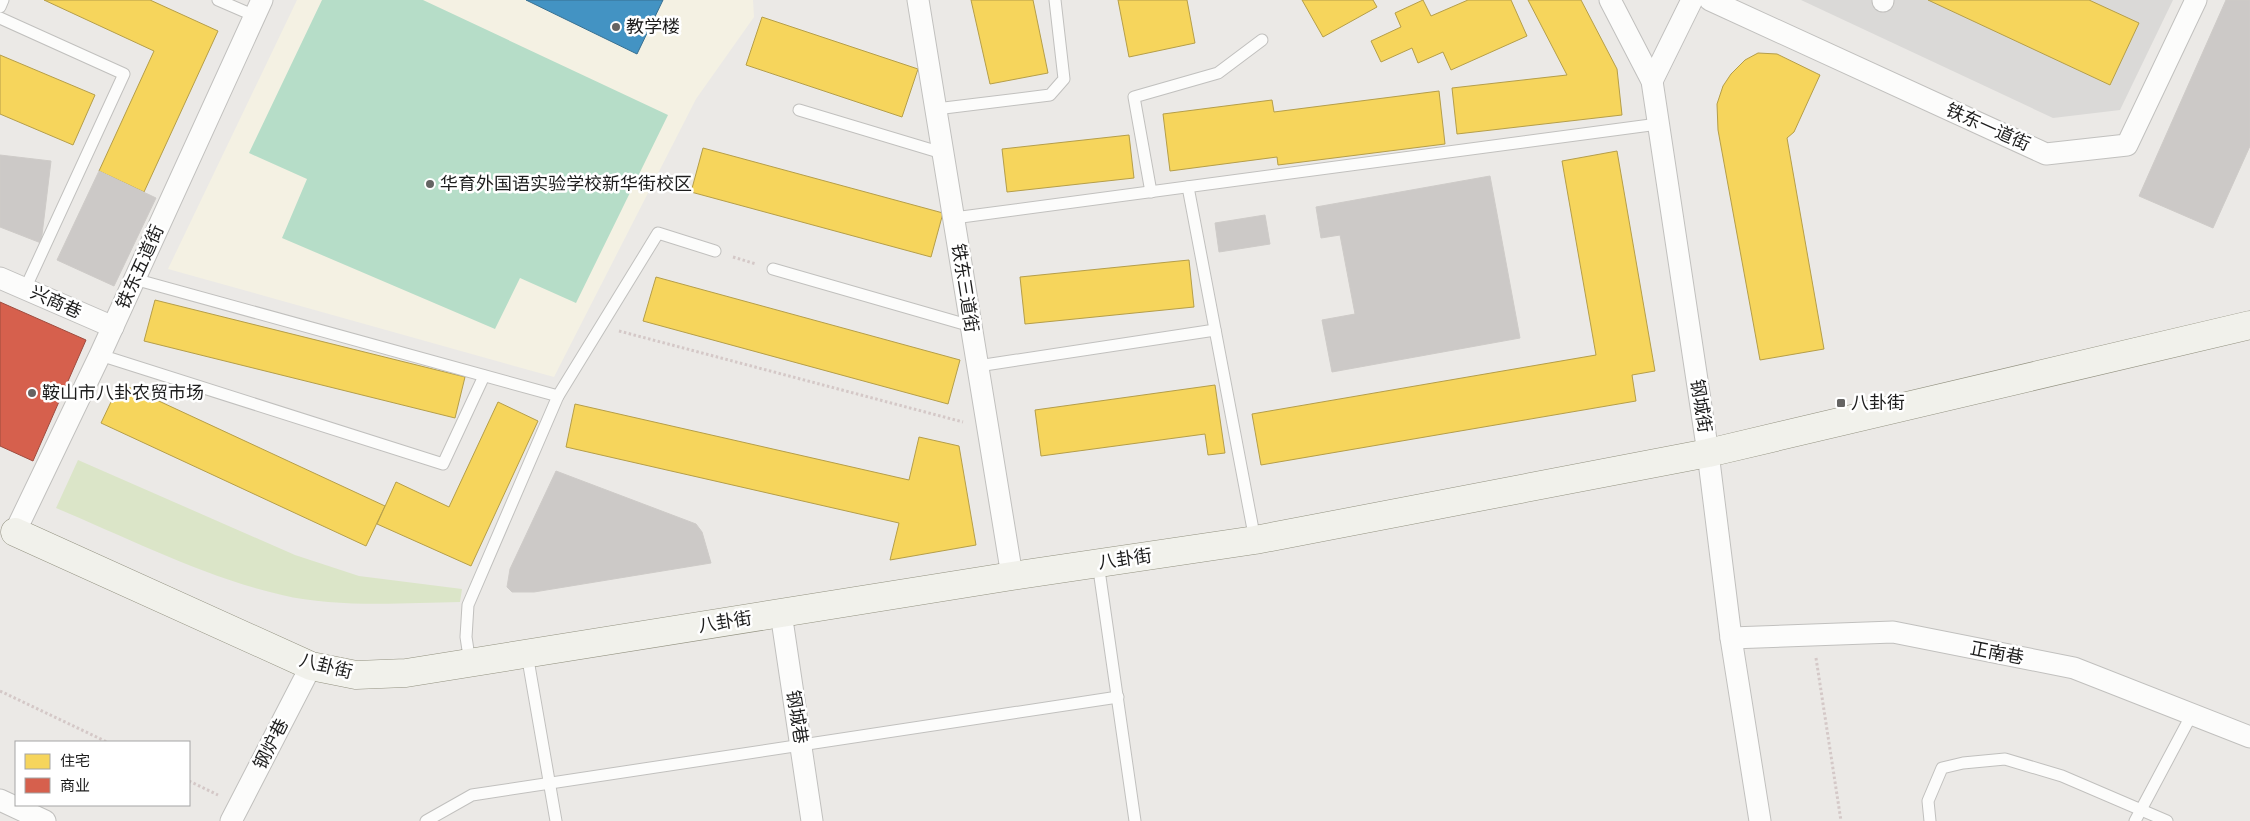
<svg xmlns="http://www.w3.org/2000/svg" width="2250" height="821" viewBox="0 0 2250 821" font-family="Montserrat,'Noto Sans SC',sans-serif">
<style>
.residential{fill:#dad9d7}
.education{fill:#f4f1e3}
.grass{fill:#dbe5c8}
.pitch{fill:#b6ddc8}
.homes{fill:#f6d55c;stroke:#b59e49}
.shops{fill:#d6604d;stroke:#9e4c3f}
.schools{fill:#4393c3;stroke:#387091}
.building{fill:#ccc9c7;stroke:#cecbc8}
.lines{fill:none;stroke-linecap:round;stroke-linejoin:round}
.lane-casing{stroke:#c1c0be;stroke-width:13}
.street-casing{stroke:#c1c0be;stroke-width:23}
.secondary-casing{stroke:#939281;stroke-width:29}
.path{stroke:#d4c8c7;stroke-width:3;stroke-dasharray:2.5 2.5;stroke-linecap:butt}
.lane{stroke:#fcfcfb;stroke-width:11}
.street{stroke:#fcfcfb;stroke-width:21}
.secondary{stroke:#f1f1eb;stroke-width:28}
.poi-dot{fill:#656463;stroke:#fff;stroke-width:2}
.labels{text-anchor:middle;stroke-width:5;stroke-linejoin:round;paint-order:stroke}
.poi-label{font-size:18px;fill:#1d1d1d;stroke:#fff;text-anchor:start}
.street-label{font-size:18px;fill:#1d1d1d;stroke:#fff}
</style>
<rect width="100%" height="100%" fill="#ebe9e6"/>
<!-- residential -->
<polygon class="residential" points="1801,0 2173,0 2120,110 2053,118"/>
<!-- education -->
<polygon class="education" points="297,0 753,0 754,17 696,99 554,377 168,269"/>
<!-- grass -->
<path class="grass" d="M78,460l217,95 64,21 103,13 -2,13c-56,1 -124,6 -178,-7 -78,-18 -152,-56 -226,-87z"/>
<!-- pitch -->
<polygon class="pitch" points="322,0 423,0 668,115 576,303 520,278 495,329 282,238 307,179 249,153"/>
<!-- homes -->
<g class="homes">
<polygon points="44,0 150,0 218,31 144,192 99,171 154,51"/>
<polygon points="971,0 1033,0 1048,73 990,84"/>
<polygon points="1118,0 1187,0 1195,43 1129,57"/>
<polygon points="1302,0 1373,0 1377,7 1323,37"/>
<polygon points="1423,0 1431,16 1468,0 1511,0 1527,36 1451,70 1443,52 1418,63 1412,48 1381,62 1371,41 1401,27 1395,13"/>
<polygon points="1528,0 1581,0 1617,69 1622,115 1457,134 1452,88 1567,75"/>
<polygon points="1928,0 2089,0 2139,23 2110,85"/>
<polygon points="762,17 918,69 902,117 746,65"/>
<polygon points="1758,53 1777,54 1820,75 1794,132 1787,138 1824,349 1760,360 1718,130 1717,104 1723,86 1731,74 1745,60"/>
<polygon points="0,55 95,95 73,145 0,114"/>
<polygon points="1439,91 1445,144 1278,165 1277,157 1170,171 1163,114 1272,100 1274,112"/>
<polygon points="1129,135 1134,178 1007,192 1002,149"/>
<polygon points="703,148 943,213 931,257 691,192"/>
<polygon points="1617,151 1655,371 1632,375 1636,401 1261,465 1252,414 1596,355 1562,161"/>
<polygon points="1189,260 1194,307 1025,324 1020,277"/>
<polygon points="656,277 960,360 948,404 643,321"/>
<polygon points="155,300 465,377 455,418 144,341"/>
<polygon points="120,383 385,506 366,546 101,423"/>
<polygon points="1215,385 1225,453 1208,455 1205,434 1041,456 1035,410"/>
<polygon points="498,402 538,421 471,566 377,524 396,482 449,507"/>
<polygon points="575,404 909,480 919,437 959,446 976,545 890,560 899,523 566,447"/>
</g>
<!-- shops -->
<polygon class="shops" points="0,302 86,340 33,461 0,446"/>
<!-- schools -->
<polygon class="schools" points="526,0 663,0 637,54"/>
<!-- building -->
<g class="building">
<polygon points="2226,0 2250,0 2250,146 2213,228 2139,196"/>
<polygon points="0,155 51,161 41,243 0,227"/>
<polygon points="99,171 156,198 114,286 57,260"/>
<polygon points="1490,176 1520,338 1332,372 1322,320 1355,314 1340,235 1321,238 1316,207"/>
<polygon points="1265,215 1270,244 1219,252 1215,223"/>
<polygon points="556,471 696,524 702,532 711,563 534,592 512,592 507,587 510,569"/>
</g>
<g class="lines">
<!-- lane casing -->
<g class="lane-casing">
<g id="lane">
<polyline points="218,0 255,16"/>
<polyline points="0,7 3,0"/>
<polyline points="0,18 124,74 25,289"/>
<polyline points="936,109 1050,95 1064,79 1055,0"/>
<polyline points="799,110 942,153"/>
<polyline points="1188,187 1255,540"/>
<polyline points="1151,192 1134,97 1218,73 1262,40"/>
<polyline points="954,218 1658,124"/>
<polyline points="773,269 971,326"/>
<polyline points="134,279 558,396"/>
<polyline points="100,355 443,464 484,376"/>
<polyline points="978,366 1215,330"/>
<polyline points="1098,563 1135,821"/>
<polyline points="527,654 556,821"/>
<polyline points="470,663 466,637 468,605 558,396 658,233 715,251"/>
<polyline points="426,821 472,795 1118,697"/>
<polyline points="1930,821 1928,801 1942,768 1963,763 2005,759 2062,776 2167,821"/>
<polyline points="2135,821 2192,714"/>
</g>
</g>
<!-- street casing -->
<g class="street-casing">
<g id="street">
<polyline points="918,0 1012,576"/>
<polyline points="1610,0 1652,81 1708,453 1731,638 1760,821"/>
<polyline points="1710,0 2046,154 2127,145 2196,0"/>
<polyline points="1883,1 1883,0"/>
<polyline points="1652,81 1692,0"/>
<polyline points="0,278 113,327"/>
<polyline points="15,532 100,355 262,0"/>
<polyline points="781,613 812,821"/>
<polyline points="1731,638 1893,632 2074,668 2250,737"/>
<polyline points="0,800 45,821"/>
<polyline points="231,821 311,666"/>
</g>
</g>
<!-- secondary casing -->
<g class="secondary-casing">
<polyline id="secondary" points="15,532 311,666 356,675 406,673 1012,576 1255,540 1708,453 2250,325"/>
</g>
<!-- path -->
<g class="path">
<polyline points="733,257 756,264"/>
<polyline points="619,331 963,422"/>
<polyline points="1816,658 1841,821"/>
<polyline points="0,691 107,742"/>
<polyline points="189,781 218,795"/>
</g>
<!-- lane -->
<use href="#lane" class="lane"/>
<!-- street -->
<use href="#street" class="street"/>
<!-- secondary -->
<use href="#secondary" class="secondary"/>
</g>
<!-- markers -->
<g class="poi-dot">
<circle cx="616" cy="27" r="5"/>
<circle cx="430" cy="184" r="5"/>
<circle cx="32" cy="393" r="5"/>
<rect x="1836" y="398" width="10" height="10" rx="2.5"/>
</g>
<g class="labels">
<!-- poi labels -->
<g class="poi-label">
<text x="626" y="33">教学楼</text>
<text x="440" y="190">华育外国语实验学校新华街校区</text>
<text x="42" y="399">鞍山市八卦农贸市场</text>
<text x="1851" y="409">八卦街</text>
</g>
<!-- street labels -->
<g class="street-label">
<text transform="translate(1988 127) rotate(24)" y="6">铁东一道街</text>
<text transform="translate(140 267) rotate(-66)" y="6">铁东五道街</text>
<text transform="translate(965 288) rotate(81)" y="6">铁东三道街</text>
<text transform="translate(56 302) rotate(24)" y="6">兴商巷</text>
<text transform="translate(1701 406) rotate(81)" y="6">钢城街</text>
<text transform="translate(1125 559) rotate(-8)" y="6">八卦街</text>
<text transform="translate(725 622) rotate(-9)" y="6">八卦街</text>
<text transform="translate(1997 653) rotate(11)" y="6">正南巷</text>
<text transform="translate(326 666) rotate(14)" y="6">八卦街</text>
<text transform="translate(797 717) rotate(81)" y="6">钢城巷</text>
<text transform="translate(271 744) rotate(-63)" y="6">钢炉巷</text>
</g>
</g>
<!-- legend -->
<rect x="15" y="741" width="175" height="65" fill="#ffffff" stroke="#a5a5a5"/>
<rect x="25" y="754" width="25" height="15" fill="#f6d55c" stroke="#a5a5a5"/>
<text x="60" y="766" font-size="15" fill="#1d1d1d">住宅</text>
<rect x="25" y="778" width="25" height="15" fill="#d6604d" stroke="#a5a5a5"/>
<text x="60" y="791" font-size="15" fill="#1d1d1d">商业</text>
</svg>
